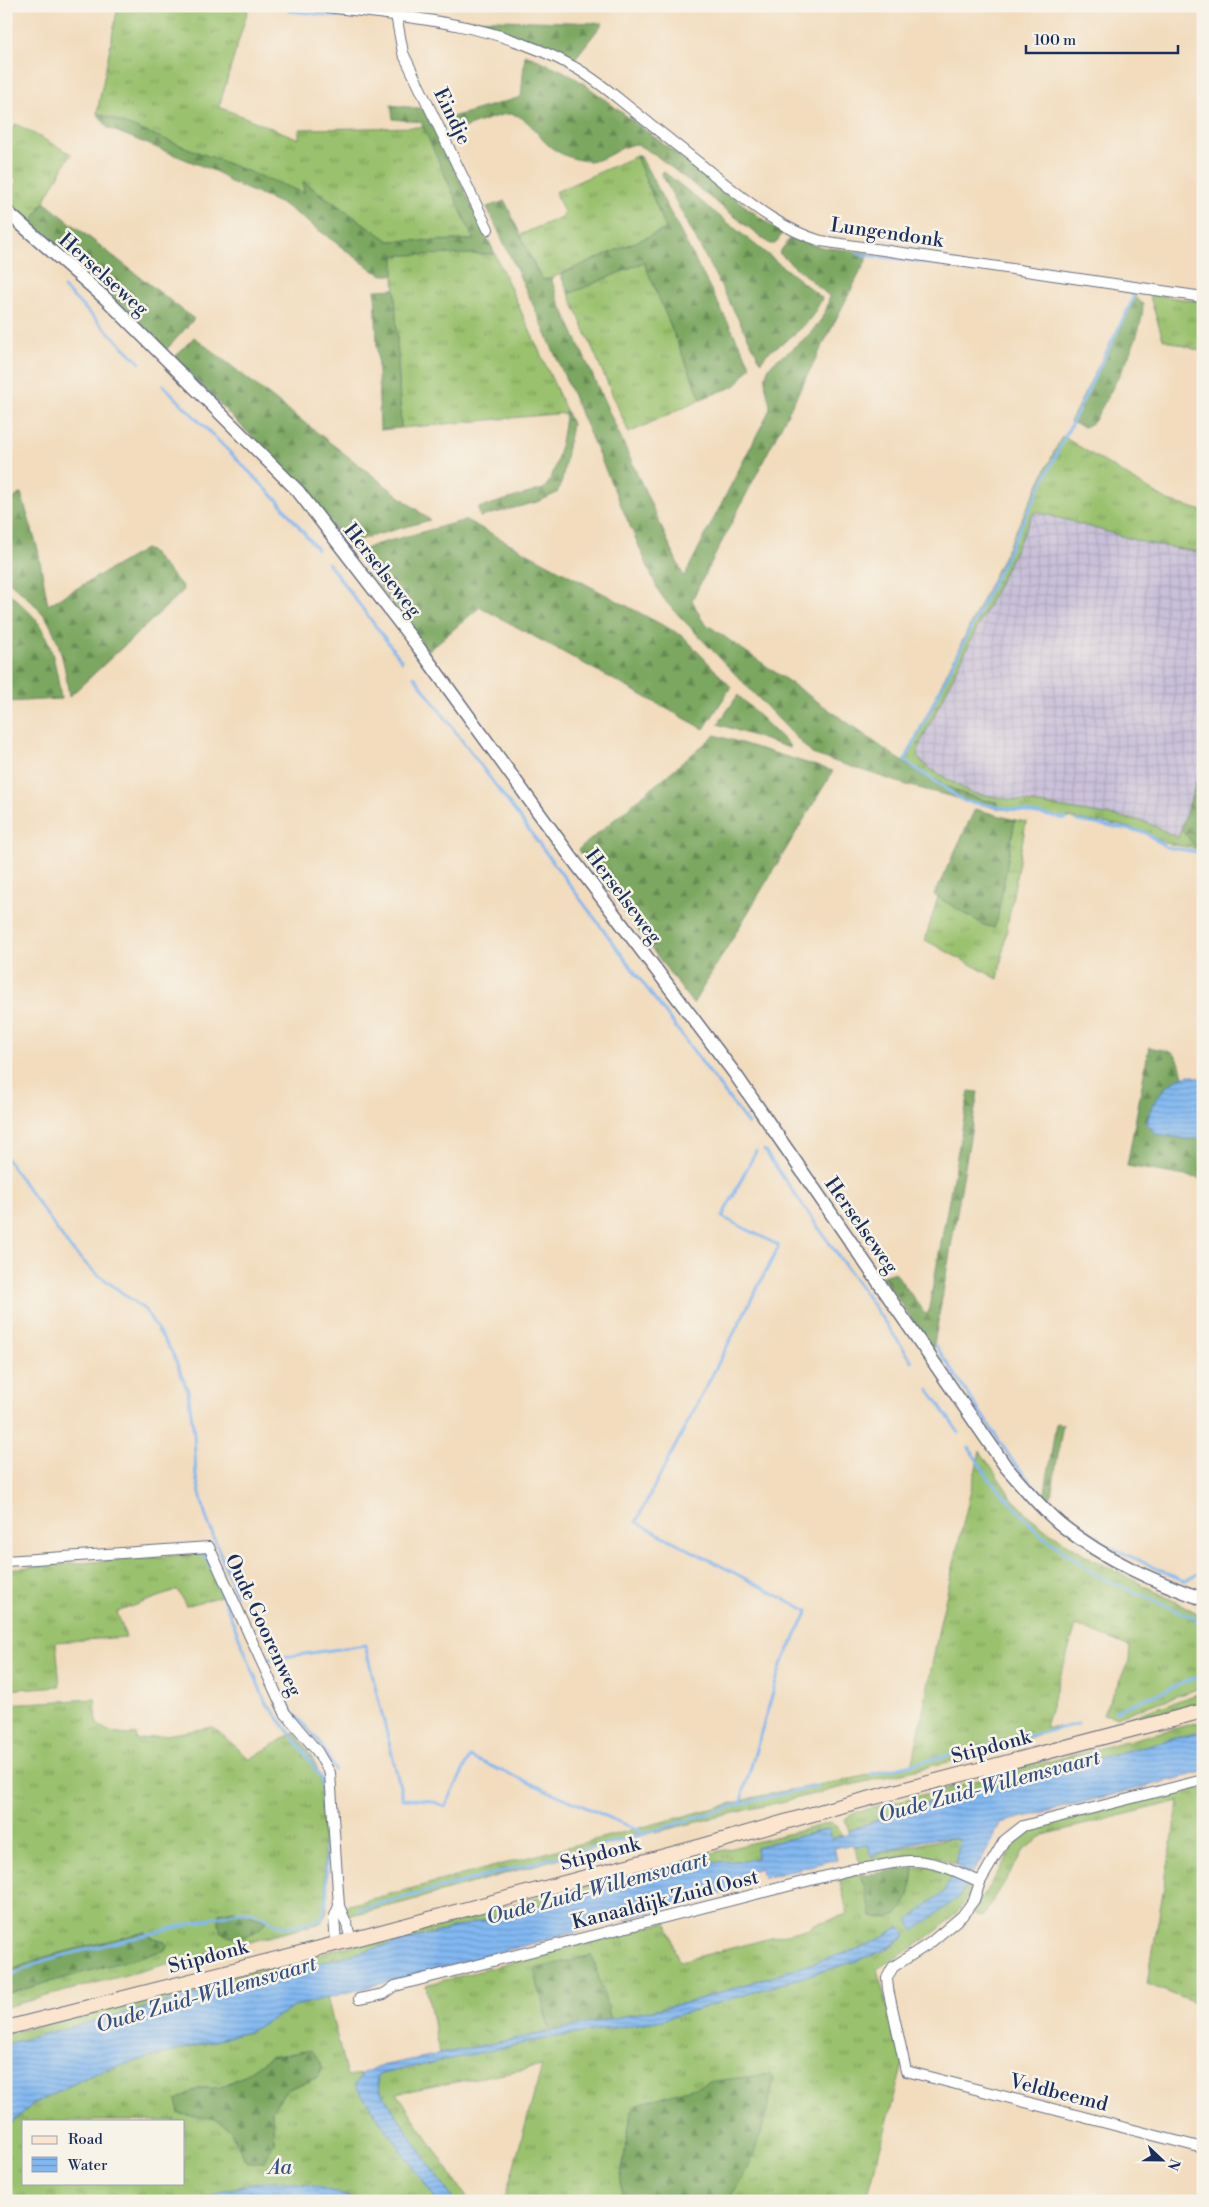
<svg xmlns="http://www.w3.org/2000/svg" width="1209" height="2207" viewBox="0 0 1209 2207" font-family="'Libre Bodoni',serif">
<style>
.industrial{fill:url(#industrial-grid)}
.grass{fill:url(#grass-tufts);stroke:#5a7866;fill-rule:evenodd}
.forest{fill:url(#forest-firs);stroke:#4b6b5f}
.water{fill:url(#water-rules);stroke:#4e74a8}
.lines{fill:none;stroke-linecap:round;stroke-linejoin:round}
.stream{stroke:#82b8f1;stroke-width:3}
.minor-casing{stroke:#666c7f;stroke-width:12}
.tertiary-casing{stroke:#666c7f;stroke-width:15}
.secondary-casing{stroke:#666c7f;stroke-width:16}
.minor{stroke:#fff;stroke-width:10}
.tertiary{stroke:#fff;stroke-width:12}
.secondary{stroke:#fbe5cf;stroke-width:14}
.labels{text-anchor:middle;stroke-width:5;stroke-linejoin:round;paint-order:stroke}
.street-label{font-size:20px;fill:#1b2f5e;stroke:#f7f3e8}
.water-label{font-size:21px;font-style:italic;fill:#355183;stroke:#f7f3e8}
</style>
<defs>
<pattern id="industrial-grid" width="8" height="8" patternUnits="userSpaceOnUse" patternTransform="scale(1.25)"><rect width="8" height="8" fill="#c8bfd8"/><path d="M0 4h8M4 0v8" fill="none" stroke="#aba4bc"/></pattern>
<pattern id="grass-tufts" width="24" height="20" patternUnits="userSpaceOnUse" patternTransform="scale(1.25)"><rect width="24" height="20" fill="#9ac16d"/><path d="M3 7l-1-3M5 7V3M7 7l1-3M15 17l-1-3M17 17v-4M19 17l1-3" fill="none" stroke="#7d9d5d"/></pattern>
<pattern id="forest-firs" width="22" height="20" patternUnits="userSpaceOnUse" patternTransform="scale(1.25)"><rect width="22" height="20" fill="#7ba760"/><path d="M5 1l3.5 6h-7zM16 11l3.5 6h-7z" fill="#648852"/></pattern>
<pattern id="water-rules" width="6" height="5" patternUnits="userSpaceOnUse" patternTransform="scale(1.25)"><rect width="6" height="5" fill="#82b8f1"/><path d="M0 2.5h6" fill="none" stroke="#6a96c6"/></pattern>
</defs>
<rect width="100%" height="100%" fill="#f7f3e8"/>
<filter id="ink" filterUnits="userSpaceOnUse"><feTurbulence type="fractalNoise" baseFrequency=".02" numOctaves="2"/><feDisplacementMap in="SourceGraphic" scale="10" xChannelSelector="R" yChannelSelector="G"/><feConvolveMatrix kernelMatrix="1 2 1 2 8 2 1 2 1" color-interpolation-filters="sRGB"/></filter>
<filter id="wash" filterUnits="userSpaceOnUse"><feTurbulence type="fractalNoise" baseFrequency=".0096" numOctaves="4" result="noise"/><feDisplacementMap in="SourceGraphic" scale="20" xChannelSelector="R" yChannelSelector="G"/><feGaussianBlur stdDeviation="1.12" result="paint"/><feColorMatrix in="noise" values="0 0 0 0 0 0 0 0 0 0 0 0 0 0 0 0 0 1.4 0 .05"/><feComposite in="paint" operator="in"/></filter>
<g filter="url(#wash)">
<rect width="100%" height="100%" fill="#f2dcbd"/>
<!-- industrial -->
<polygon class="industrial" points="1038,512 1142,542 1203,553 1203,771 1195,786 1178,838 1148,823 1138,820 971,793 929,768 917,757 920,744 1033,514"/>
<!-- grass -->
<g class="grass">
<polygon points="118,6 249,6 219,107 299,139 299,129 424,127 474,240 389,241 304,182 304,194 97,113"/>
<polygon points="16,124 71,154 30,226 6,206 6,194 17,181 6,171 6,139"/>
<polygon points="636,156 666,229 547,280 541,278 520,235 563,216 564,212 555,192"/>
<polygon points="490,253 495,254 566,410 566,413 401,428 393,255"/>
<polygon points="644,262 701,399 629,433 569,294"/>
<polygon points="1149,294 1203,302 1203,352 1163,339"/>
<path d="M1062,436l106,65 35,10v42l-61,-11 -104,-30 -5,2 -113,230 -3,13 12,11 42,25 167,27 10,3 30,15 3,-9 17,20 -33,-6 -24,-12 -23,-6 -123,-17 2,-6c-34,-3 -65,-23 -93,-41z"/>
<polygon points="1015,820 1026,822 998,979 925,940 938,897 984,925 997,920"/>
<path d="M980,1451l32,47 18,19 21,16 43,27 109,56v71l-87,30 -13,-3 26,-53 1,-14 -54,-22 -31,102h13l-8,4 -81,26 -339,81 -228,65 -55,13 -2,-10 411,-109c53,-12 106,-17 157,-34l27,-140z"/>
<polygon points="207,1553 224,1595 186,1606 178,1590 117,1612 126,1637 56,1642 60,1686 6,1690 6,1569"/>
<polygon points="1203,1692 1203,1702 1116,1725 1113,1723"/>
<path d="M95,1699l2,25c12,9 23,12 39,10l1,6 76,-13 37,32 44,-27c11,15 22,28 26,46l7,133 -6,12 -315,84v-13l158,-44v-9l-13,-4 -5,-5 -102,25 -38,15v-268z"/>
<polygon points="1203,1721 1203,1731 913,1806 849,1831 845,1820 854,1813 868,1809"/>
<polygon points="1203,1784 1203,2006 1147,1984 1179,1801 1047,1834 1025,1849 983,1917 972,1913 1017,1842 1037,1827"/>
<polygon points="830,1823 837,1826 842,1835 832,1839 829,1829 756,1847 758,1858 740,1863 739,1861 705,1863 6,2044 6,2034"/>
<path d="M951,1838l9,2 1,3 -6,21c-17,-7 -29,-10 -49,-8 -15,2 -31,11 -46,6l-7,-16 16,-1 2,11 28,-8z"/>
<path d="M930,1866l25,11h-3l-8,15 -24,19 39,-14 8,-12 2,1c3,30 -69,69 -92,83l26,95 -37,137h-139l18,-29 17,-41 -124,-27 -7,9 -11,70 3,10 -1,8h-118l38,-135 -145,27 72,108h-15l-75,-112 -2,-12 4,-3 162,-35 119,-19 193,-59 30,-11 21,-14 -24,3 -15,7 -177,56 -79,17 -19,-63 -58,14 16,62 -111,22 -13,-69 241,-63 11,37 3,2 129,-33 5,-4 33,-10 -9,-36 22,-4 11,42c33,11 40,-25 42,-49z"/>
<path d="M327,1997l20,79 15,-2 -6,11 81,116h-79l-12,-6 -104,-10 -41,16h-195v-73l27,-24 52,-26 21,-9 142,-37 48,-26zM270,2057l48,20 -32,13 -14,20 2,32 -38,3 -6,-15 -13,-11 -19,-31h20l24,-11zM24,2121h160v62h-160z"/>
<polygon points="278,2193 302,2195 325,2201 234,2201 244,2197"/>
</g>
<!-- forest -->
<g class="forest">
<polygon points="465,19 603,23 574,60 499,28"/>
<path d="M525,54l38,17 20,12 199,151 -7,10h-5l-116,-90 -18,-10c-16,1 -31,18 -46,17 -15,0 -35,-8 -45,-19 -10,-10 -19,-27 -35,-28 -9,-1 -48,15 -59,18l-6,-13 76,-22z"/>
<polygon points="391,105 426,109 495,254 394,255 394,275 383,275 374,271 286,206 230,182 219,173 108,128 97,113 304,193 303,182 389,241 474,240 421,122 393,119"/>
<polygon points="640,155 751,366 735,386 701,399 644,262 569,294 560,274 666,229 636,156"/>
<path d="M663,171l159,127c-9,21 -20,31 -38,44 -11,8 -15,7 -23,20l-99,-187z"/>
<path d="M505,201l33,73 6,6 7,-2 7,21 126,278 86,-168c0,-12 -7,-23 -4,-34 3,-13 14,-17 24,-24 17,-14 38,-32 39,-55l-50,-43 11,-15 31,9 49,6 -178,347 10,20 7,6c44,31 88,61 132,92 43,30 103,79 156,84l-2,6 -88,-23 -95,-31 -145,-151 -8,-11 -124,-283 -48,-102z"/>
<polygon points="44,202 194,319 166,350 126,311 30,226"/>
<polygon points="395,289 401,428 380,430 375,290"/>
<path d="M1134,296l9,8c0,36 -32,85 -49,118l-10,5 -14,-5z"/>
<polygon points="194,337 430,520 351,542 348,546 263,448 174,358"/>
<path d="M566,410l6,14 -10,57 -5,12 -20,9 -57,15 -2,-9 65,-19c15,-12 20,-60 23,-79z"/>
<path d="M21,493l17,57 10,55 97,-56 5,2 33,36 -1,5 -113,105c-3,-26 -8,-53 -21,-76 -10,-16 -28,-29 -42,-42v-72l4,-6z"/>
<polygon points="466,520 683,636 731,687 704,729 480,607 428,651 355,554 374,545"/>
<path d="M6,590c10,10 23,20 31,31 16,23 20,51 24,78l-55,3z"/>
<polygon points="738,695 790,746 789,748 718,724"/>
<polygon points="715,735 833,771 693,1004 578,850"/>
<polygon points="1203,771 1203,850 1198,849 1181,829 1195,786"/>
<polygon points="975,809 1015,820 997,920 994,928 984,925 934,895"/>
<path d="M1149,1047c26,6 28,2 34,30l-19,11 -8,13 10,35 21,3 16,-1v41l-76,-13z"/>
<polygon points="969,1091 978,1092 933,1350 882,1276 895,1272 925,1314 928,1313"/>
<polygon points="1056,1423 1063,1424 1050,1502 1100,1537 1106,1547 1043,1505"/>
<path d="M914,1867c-2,25 -9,60 -42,49l-11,-42h10z"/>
<path d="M234,1910l33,11c-11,14 -30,23 -46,11l-2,-7v-12z"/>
<path d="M146,1932l5,5 13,4 3,5 -2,4 -159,44v-22c45,-19 93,-28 140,-40z"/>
<polygon points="592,1955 611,2019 550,2032 534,1969"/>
<polygon points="311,2050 323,2067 318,2077 286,2090 272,2110 274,2142 265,2162 247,2162 230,2130 217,2119 179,2114 176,2100 198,2088 219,2088 242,2077 270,2057"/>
<path d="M770,2074l4,4c-8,42 -19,88 -47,123h-105l1,-8 -3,-10 11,-70 7,-9 76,-23z"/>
</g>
<!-- water -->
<g class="water">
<path d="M1190,1075l13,4v59l-16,1 -31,-5 -9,-10c2,-21 21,-46 43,-49z"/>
<path d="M1203,1731v41l-203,51 -9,21 -19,29 -3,-2 -5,10 3,4 -8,12 -45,34 -6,-11 36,-28 8,-15h3l5,-10 -5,-3 5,-24c-22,-8 -67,9 -89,16l-3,-11 -15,1 -1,-2 -18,4 3,11 -74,19 -3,-10 -17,5 1,4 -14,7 1,7 -435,115 -48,26 -142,37 -21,9 -52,26 -27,24v-84l699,-181 35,-2 1,1 16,-4 -1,-11 73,-18 3,10 17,-5v-3l64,-25z"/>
<polygon points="900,1926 906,1936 885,1950 856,1961 662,2020 544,2039 381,2074 377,2077 379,2089 454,2201 437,2201 355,2085 362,2074 376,2067 550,2032 690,2002 867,1946"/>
<path d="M267,2181c33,0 61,7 91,20h-33l-23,-6 -24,-2 -34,4 -10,4h-33l24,-11z"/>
</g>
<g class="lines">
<!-- stream -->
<g class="stream">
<polyline points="289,11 343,17"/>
<polyline points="858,254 969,268"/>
<polyline points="64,288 140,363"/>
<polyline points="163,385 279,502 317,549"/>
<polyline points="328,563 402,661"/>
<polyline points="414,676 748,1124"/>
<polyline points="1066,819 964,801 905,761 1132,301 1134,295 1121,289"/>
<polyline points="1077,821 1144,832 1166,847 1203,853"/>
<polyline points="764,1150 912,1361"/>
<polyline points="6,1158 70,1248 92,1270 145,1310 173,1354 188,1391 194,1433 196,1477 206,1517 236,1594"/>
<polyline points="936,1346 1014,1463 1057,1511 1108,1546 1184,1581 1203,1571"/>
<polyline points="929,1390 959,1433"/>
<polyline points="969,1448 990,1480 1040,1534 1098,1576 1196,1619 1203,1628"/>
<path d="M264,1660l101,-15 38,154c15,0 29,0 42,8l25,-50 170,74 1,4 99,-31 78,-18"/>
<polyline points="280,1691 292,1712 318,1740 335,1770"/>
<polyline points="1115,1711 1203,1675"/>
<polyline points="871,1774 1078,1724"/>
<polyline points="740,1804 781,1665 808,1611 636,1522 778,1248 778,1245 722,1217 756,1151"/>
<polyline points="357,1910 641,1835"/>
<polyline points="6,1977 45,1960 238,1912 252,1912 281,1926 291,1927 321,1920 327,1900 326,1826 321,1778 303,1750 265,1701 206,1556 196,1552"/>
</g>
</g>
</g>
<g filter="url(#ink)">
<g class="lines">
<!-- minor casing -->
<g class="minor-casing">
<g id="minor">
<path d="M318,6c87,10 179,17 256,61 22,12 42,30 61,45 30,24 59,47 89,71 30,24 60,47 97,58l382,56"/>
<polyline points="396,15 403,53 488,229"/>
<polyline points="6,1561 209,1547 285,1713 317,1751 330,1773 339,1906 347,1925 351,1940"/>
<polyline points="1203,1780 1023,1826 1004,1841 980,1882 974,1900 962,1916 930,1943 893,1967 887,1978 888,1989 906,2071 1203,2148"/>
<polyline points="336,1943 334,1918 339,1906"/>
<path d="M359,1999l25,-5 11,-8 459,-117c19,0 36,-7 55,-8 26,-1 49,11 71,21"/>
</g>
</g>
<!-- tertiary casing -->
<g class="tertiary-casing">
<path id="tertiary" d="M6,211l100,88 192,192 121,157 149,205 167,221 271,393c18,20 36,43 58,60 42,33 89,54 139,72"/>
</g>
<!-- secondary casing -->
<g class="secondary-casing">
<polyline id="secondary" points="6,2028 351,1940 702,1846 837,1807 1203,1711"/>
</g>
<!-- minor -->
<use href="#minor" class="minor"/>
<!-- tertiary -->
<use href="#tertiary" class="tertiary"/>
<!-- secondary -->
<use href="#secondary" class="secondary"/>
</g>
</g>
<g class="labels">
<!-- street labels -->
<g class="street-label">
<text transform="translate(453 116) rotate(64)" y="7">Eindje</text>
<text transform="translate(887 232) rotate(8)" y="7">Lungendonk</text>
<text transform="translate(104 274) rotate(42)" y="7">Herselseweg</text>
<text transform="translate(383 570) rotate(52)" y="7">Herselseweg</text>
<text transform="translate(624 896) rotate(53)" y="7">Herselseweg</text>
<text transform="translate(862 1225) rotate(55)" y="7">Herselseweg</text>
<text transform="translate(264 1625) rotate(65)" y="7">Oude Goorenweg</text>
<text transform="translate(991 1746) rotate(-15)" y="7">Stipdonk</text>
<text transform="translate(600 1853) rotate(-15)" y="7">Stipdonk</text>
<text transform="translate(665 1899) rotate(-14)" y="7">Kanaaldijk Zuid Oost</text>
<text transform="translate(208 1956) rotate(-15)" y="7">Stipdonk</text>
<text transform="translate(1059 2092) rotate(14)" y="7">Veldbeemd</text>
</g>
<!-- water labels -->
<g class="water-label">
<text transform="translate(989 1786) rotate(-15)" y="7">Oude Zuid-Willemsvaart</text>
<text transform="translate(597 1888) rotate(-15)" y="7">Oude Zuid-Willemsvaart</text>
<text transform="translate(206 1994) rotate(-16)" y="7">Oude Zuid-Willemsvaart</text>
<text x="280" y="2174">Aa</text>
</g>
</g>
<!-- margin -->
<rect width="1209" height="2207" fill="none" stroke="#f7f3e8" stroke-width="25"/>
<!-- legend -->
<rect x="22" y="2120" width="162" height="65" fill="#f7f3e8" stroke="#9fa5b1"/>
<rect x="32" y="2136" width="25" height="8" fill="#fbe5cf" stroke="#9fa5b1"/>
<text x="68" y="2144" font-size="15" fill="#1b2f5e">Road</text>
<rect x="32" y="2157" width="25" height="15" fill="url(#water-rules)" stroke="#9fa5b1"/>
<text x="68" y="2170" font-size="15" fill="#1b2f5e">Water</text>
<!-- north arrow -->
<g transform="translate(1162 2160) rotate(112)" stroke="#f7f3e8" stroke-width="4" paint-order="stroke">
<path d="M0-4L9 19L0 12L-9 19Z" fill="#1b2f5e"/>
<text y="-8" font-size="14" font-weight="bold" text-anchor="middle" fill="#1b2f5e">N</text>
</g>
<!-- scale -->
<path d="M1026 45v8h152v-8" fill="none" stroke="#1b2f5e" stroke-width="2.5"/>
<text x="1034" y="45" font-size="15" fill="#1b2f5e" stroke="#f7f3e8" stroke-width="4" paint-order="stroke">100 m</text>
</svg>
